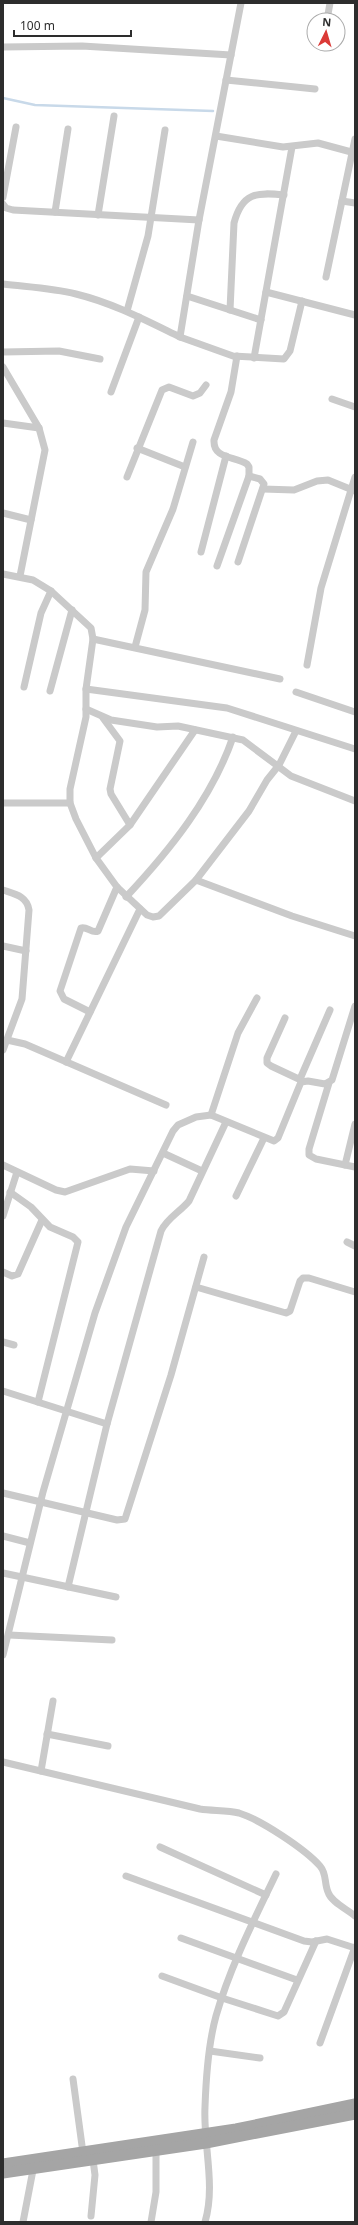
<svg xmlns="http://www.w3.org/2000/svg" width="358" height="2225" viewBox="0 0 358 2225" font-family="'Noto Sans',sans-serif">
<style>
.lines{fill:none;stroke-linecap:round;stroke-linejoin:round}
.stream{stroke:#c8d9e9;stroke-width:2.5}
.minor{stroke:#cacaca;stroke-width:7}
.primary{stroke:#a5a5a5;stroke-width:11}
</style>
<rect width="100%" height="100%" fill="#fff"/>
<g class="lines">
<!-- stream -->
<polyline class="stream" points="3,98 35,105 213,111"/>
<!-- minor -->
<g class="minor">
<polyline points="327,20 330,3"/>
<polyline points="3,47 82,46 231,55"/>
<polyline points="323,47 324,44"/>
<polyline points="226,80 315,89"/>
<polyline points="216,136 283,147 318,143 355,153"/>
<polyline points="3,197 16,127"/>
<polyline points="342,201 355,203"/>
<polyline points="3,204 6,208 13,210 199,220 241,3"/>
<polyline points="55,212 68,129"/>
<polyline points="98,215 114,116"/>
<polyline points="326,277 355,139"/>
<path d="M3,284c24,3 49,4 73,10 37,9 71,27 104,43l19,-117"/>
<polyline points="266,292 355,315"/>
<polyline points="187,296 261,320"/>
<path d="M230,310l4,-87c8,-30 22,-31 50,-28"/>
<polyline points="127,311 148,236 165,130"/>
<polyline points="180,337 233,356 284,359 290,351 302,301"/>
<polyline points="3,352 59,351 100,359"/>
<polyline points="254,358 292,147"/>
<polyline points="3,367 39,428 45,450 20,576"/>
<polyline points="111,392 139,317"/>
<polyline points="332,399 355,407"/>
<polyline points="3,423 39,428"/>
<polyline points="137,448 185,467"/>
<polyline points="127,477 162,390 169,387 193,396 200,393 206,385"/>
<polyline points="263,489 294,490 317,481 328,480 355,491"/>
<polyline points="3,513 31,520"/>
<polyline points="201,552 226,456"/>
<polyline points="238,562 264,484 260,479 249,476"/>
<path d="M217,566l32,-90v-9l-2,-3c-13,-8 -34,-5 -33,-24l17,-48 6,-36"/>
<polyline points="3,574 33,580 51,591 91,628 93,639 86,689 86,717 70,789 70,803 76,819 96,858 117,887 147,915 153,917 159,916 196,880 292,916 355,936"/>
<polyline points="93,639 280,679"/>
<polyline points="135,647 145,610 146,572 173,509 193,442"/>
<polyline points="307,665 321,588 355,477"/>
<polyline points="24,687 41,613 51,591"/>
<polyline points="86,689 227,708 355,749"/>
<polyline points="50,691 72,610"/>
<polyline points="296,692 355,712"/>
<polyline points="86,709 111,720 157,727 178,726 243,740 291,776 355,801"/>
<polyline points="103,718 120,741 110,789 111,794 130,825"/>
<polyline points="3,803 70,803"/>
<polyline points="96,858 130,825 195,730"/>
<polyline points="196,880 249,811 267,780 279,765 296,731"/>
<path d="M3,890c12,4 24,6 26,20l-7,89 -19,51"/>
<path d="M126,897c44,-47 86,-99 107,-160"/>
<polyline points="3,946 26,951"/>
<path d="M90,1012l-26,-13 -4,-8 21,-63c6,-2 11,6 17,3l19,-44"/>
<polyline points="285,1018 267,1058 267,1063 271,1066 303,1081"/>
<polyline points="7,1040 25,1044 166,1105"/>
<polyline points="66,1062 140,909"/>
<polyline points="300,1079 330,1010"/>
<polyline points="329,1083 309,1149 309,1155 316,1159 355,1167"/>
<polyline points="211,1115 238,1033 257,998"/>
<polyline points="163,1153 202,1171"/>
<polyline points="3,1165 56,1190 65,1192 130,1169 154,1171"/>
<polyline points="345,1165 355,1124"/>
<polyline points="10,1192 31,1207 50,1227 73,1237 78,1242 38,1402"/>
<polyline points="236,1196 264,1138"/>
<polyline points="3,1216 17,1172"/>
<polyline points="347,1242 355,1246"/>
<polyline points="3,1272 12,1276 18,1274 42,1220"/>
<polyline points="196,1287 286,1313 290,1311 300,1281 303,1278 309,1278 355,1292"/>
<polyline points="3,1342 14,1345"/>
<polyline points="3,1391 107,1424"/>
<polyline points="3,1493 117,1520 125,1519 171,1375 204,1257"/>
<polyline points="3,1536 30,1543"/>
<polyline points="3,1573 116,1597"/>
<path d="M68,1587l39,-163 54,-193c6,-13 19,-19 28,-30l37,-79"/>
<polyline points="9,1635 112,1640"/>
<polyline points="3,1655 43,1492 95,1313 126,1227 173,1131 178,1125 196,1117 211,1115 274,1141 278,1138 301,1082 308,1081 325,1084 332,1080 355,1006"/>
<polyline points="47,1734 108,1746"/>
<path d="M3,1762l197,47c12,2 27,1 39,4 22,7 66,36 81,53 7,8 4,17 8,26 3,10 19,17 27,24"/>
<polyline points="41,1771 53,1701"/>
<polyline points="160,1847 266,1895"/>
<polyline points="126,1876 304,1941 312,1942 327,1939 355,1948"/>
<polyline points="181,1938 297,1980"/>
<polyline points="162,1976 222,1998 278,2016 284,2012 316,1941"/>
<polyline points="320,2043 355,1947"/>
<polyline points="210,2051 260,2058"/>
<polyline points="73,2079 83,2153"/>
<polyline points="91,2216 95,2175 93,2160"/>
<polyline points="23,2222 33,2170"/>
<polyline points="151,2222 156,2192 156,2149"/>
<path d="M205,2222c11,-37 -2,-77 0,-115 1,-30 3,-62 11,-91 14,-49 38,-96 60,-142"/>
</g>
<!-- primary -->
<g class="primary">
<polyline points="3,2164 236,2129 355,2104"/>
<polyline points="3,2173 206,2143 355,2114"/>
</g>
</g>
<!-- border -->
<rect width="358" height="2225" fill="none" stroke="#2d2d2d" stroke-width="8"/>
<!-- north arrow -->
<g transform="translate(326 32) rotate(5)"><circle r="19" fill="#ffffff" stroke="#ababab"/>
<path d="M0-3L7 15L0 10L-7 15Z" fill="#db3a37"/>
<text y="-6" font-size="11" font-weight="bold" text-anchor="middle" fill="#2d2d2d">N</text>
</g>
<!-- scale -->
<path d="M14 30v6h117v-6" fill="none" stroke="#2d2d2d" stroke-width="2"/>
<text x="20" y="30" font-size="12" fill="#2d2d2d" stroke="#ffffff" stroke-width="3" paint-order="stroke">100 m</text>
</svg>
